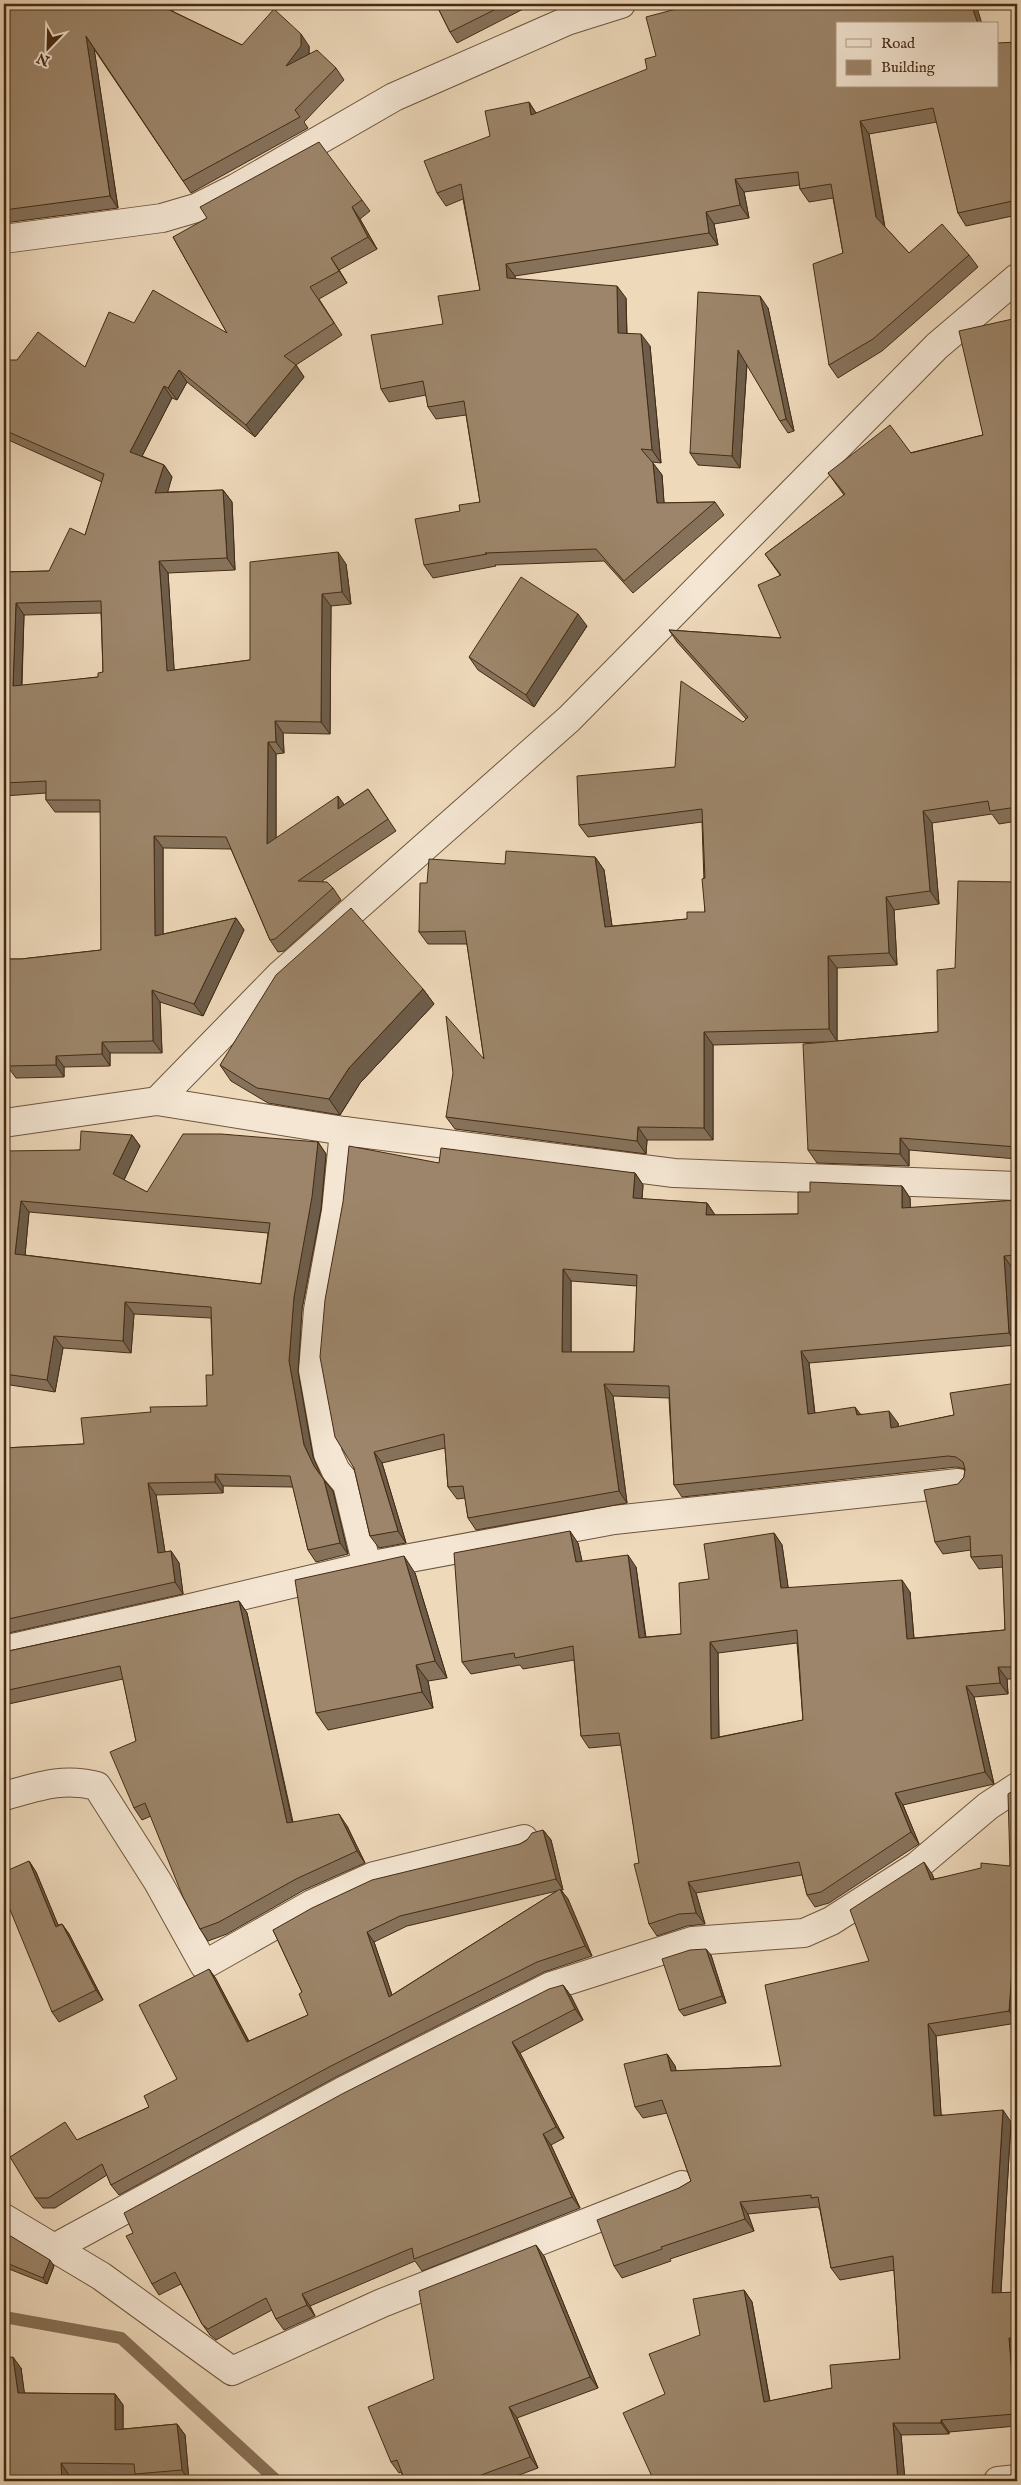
<svg xmlns="http://www.w3.org/2000/svg" width="1021" height="2485" viewBox="0 0 1021 2485" font-family="'IM FELL English',serif">
<style>
.lines{fill:none;stroke-linecap:round;stroke-linejoin:round}
.stream{stroke:#877056;stroke-width:12}
.minor-casing{stroke:#6e563d;stroke-width:30}
.tertiary-casing{stroke:#6e563d;stroke-width:30}
.minor{stroke:#f4e6d3;stroke-width:28}
.tertiary{stroke:#f4e6d3;stroke-width:28}
.wall{fill:#86725b;stroke:#442b13;fill-rule:evenodd}
.shaded-wall{fill:#6d5d4a;stroke:#442b13}
.building{fill:#9c856a;stroke:#442b13;fill-rule:evenodd}
</style>
<rect width="100%" height="100%" fill="#eed9bb"/>
<filter id="stains"><feTurbulence type="fractalNoise" baseFrequency=".004" numOctaves="4"/><feColorMatrix values="0 0 0 0 .2 0 0 0 0 .09 0 0 0 0 .02 0 0 0 .5 -.17"/></filter>
<radialGradient id="worn" r=".72"><stop offset=".6" stop-color="#630" stop-opacity="0"/><stop offset="1" stop-color="#630" stop-opacity=".3"/></radialGradient>
<g class="lines">
<!-- stream -->
<polyline class="stream" points="4,2317 121,2338 277,2481"/>
<!-- minor casing -->
<g class="minor-casing">
<g id="minor">
<polyline points="4,239 162,218 196,208 236,188 394,97 567,21 621,4"/>
<polyline points="157,1101 280,975 569,719 937,346 1017,278"/>
<polyline points="344,1131 336,1211 318,1310 313,1370 328,1454 336,1471 347,1484 367,1566"/>
<polyline points="4,1650 178,1611 367,1566 614,1520 958,1483"/>
<path d="M4,1796c33,-9 58,-19 93,-10l61,96 46,83 108,-61 62,-28 150,-37"/>
<polyline points="4,2218 101,2276 232,2371 382,2303 682,2185"/>
<polyline points="56,2247 343,2091 551,1986 692,1941 804,1933 831,1921 917,1866 988,1806 1017,1787"/>
<polyline points="998,2481 1017,2479"/>
</g>
</g>
<!-- tertiary casing -->
<g class="tertiary-casing">
<polyline id="tertiary" points="4,1123 157,1101 344,1131 674,1173 1017,1186"/>
</g>
<!-- minor -->
<use href="#minor" class="minor"/>
<!-- tertiary -->
<use href="#tertiary" class="tertiary"/>
</g>
<!-- wall -->
<g class="wall">
<polygon points="4,4 172,11 242,45 309,46 309,54 336,68 344,80 304,122 308,128 191,193 94,49 118,208 4,223"/>
<polygon points="436,4 533,4 457,43 450,32"/>
<polygon points="1017,42 1017,215 966,226 958,213 937,122 869,134 885,227 909,253 969,255 978,267 882,351 838,378 829,365 843,253 833,198 809,202 800,189 800,185 744,192 749,218 714,224 718,245 515,276 515,279 626,298 627,333 650,346 661,463 652,462 662,475 664,503 715,502 724,515 633,593 604,561 495,565 496,566 433,578 424,565 460,511 480,502 466,415 436,419 428,407 426,395 389,402 381,389 443,324 480,290 463,199 446,206 437,193 490,136 529,102 536,113 837,86"/>
<path d="M362,200l8,11 -10,8 17,30 -38,21 8,13 -28,16 23,36 -46,30 8,12 -49,60 -68,-55 -10,18 -5,-2 -30,58 22,9 8,12 -5,15 56,-2 9,12 3,68 -67,3 6,97 76,-10 96,-96 5,40 -20,2 -1,128 -47,-1 1,20 -8,1v84l68,-33 24,-16 28,42 -74,50 11,7 8,12 -57,51 -6,1 -8,-12 -39,-91 -68,-1v86l73,-16 8,12 -41,86 -43,-14 2,51h-52v13l-46,1v10l-48,1 -8,-11h-4v-108h17l80,-9v-138h-46l-9,-12v-7l-42,3v-224l45,-1 36,-36 17,-53 -98,-44v-78l81,7 49,-44 93,10 -54,-96zM101,613l2,59 -5,5 -76,9 2,-71z"/>
<polygon points="768,308 794,431 788,433 780,421 747,364 740,468 698,465 690,453"/>
<polygon points="1017,318 1017,821 999,824 992,814 932,823 939,904 894,910 897,965 837,968 837,1041 938,1032 955,968 1017,882 1017,1159 909,1150 909,1166 817,1163 808,1150 825,1042 713,1045 713,1140 647,1140 646,1154 455,1129 446,1117 484,1059 467,944 428,944 419,932 427,883 505,864 595,857 604,870 612,926 687,919 705,912 702,822 588,837 579,825 675,767 743,722 746,719 677,642 669,630 781,638 780,575 765,554 844,495 828,473 983,435"/>
<polygon points="587,626 534,707 478,670 469,657"/>
<polygon points="423,989 434,1004 360,1083 340,1115 268,1103 231,1081 220,1065"/>
<path d="M132,1135l8,11 -16,34 23,12 171,-50 8,12 -5,55 -19,100 -4,63 15,85 7,18 13,16 15,63 -32,8 -8,-12 -15,-63 -70,-1v7l-67,2 9,57 6,-1 8,12 4,31 -179,40v-186l80,-4 67,-32 56,-6 6,-31 -2,-57 -77,-4 -3,39 -68,-5 -8,44 -51,-8v-228l76,-6zM29,1212l239,21 -7,51 -236,-29z"/>
<path d="M439,1163l196,10 8,12 -1,14 65,4 8,12 83,-1 12,-22 92,-6 8,12v10l107,-8v68h-5l5,77 -208,18 6,50 45,1 38,9v4l56,-12 63,-32v296h-10l1,15 -34,3 20,87 -91,21 16,39 -90,59 -14,4 -8,-12 -5,-20 -106,18 9,31 -18,2 -30,10 -8,-12 -28,-179 -32,3 -8,-12 -7,-76 -51,9 -3,-4 -49,9 -9,-12 116,-119 4,19 54,5 10,70 35,-3 28,-55 65,-46 8,12 6,43 122,4 4,46 91,-8 -2,-63 -24,2 -8,-12v-7l-28,4 -8,-12 23,-58 6,-7 1,-8 -9,-2 -274,30 -8,-12 -5,-87 -56,-2 14,107 -151,27 -8,-12 -3,-20 -8,1 -9,-12 -3,-39 -63,15 24,80 -27,5 -9,-12 -16,-68zM571,1281l66,5 -3,66h-63zM797,1643l6,77 -84,17 -1,-84z"/>
<polygon points="415,1573 447,1678 428,1681 433,1708 328,1730 316,1713"/>
<polygon points="239,1601 247,1613 293,1822 347,1826 365,1863 304,1890 227,1934 208,1941 200,1929 151,1816 142,1820 134,1808 136,1741 123,1679 4,1705 4,1652"/>
<polygon points="1017,1790 1017,2023 936,2036 941,2115 1011,2122 1001,2293 1017,2292 1017,2426 949,2432 949,2434 901,2435 905,2481 654,2481 665,2394 700,2335 744,2290 752,2302 770,2401 832,2388 900,2359 894,2270 840,2280 831,2268 820,2210 818,2207 748,2214 754,2231 670,2259 671,2261 622,2278 614,2266 679,2188 691,2181 667,2113 643,2118 635,2107 667,2054 675,2066 676,2071 781,2066 869,1961 932,1874 934,1879 1010,1866"/>
<path d="M543,1830l8,10 12,50h-2l7,9 24,57 -48,16 -208,105 -217,118 -8,-10 -4,-10 -52,33h-12l-8,-10 42,-58 72,-33 28,-28 32,-110 7,10 33,62 59,-26 -6,-23 -29,-62 247,-86zM557,1891l-165,104 -18,-53 33,-16z"/>
<polygon points="29,1861 36,1872 58,1925 62,1924 69,1934 103,2000 59,2022 52,2012"/>
<polygon points="711,1955 726,2003 684,2016 679,2010"/>
<polygon points="563,1985 571,1996 583,2020 520,2053 564,2138 551,2145 580,2208 422,2271 415,2261 310,2306 315,2316 284,2330 276,2319 272,2310 216,2340 210,2335 202,2324 181,2284 159,2295 152,2284 133,2233"/>
<polygon points="4,2232 54,2266 47,2284 4,2267"/>
<polygon points="544,2256 598,2388 517,2418 538,2468 503,2481 405,2481 401,2472 399,2473 391,2462 434,2379"/>
<polygon points="21,2368 24,2393 115,2394 123,2405 123,2429 177,2424 185,2435 189,2481 140,2481 136,2475 69,2475 4,2481"/>
</g>
<!-- shaded-wall -->
<g class="shaded-wall">
<polygon points="160,4 179,4 167,17 159,5"/>
<polygon points="971,4 976,4 982,24 978,24"/>
<polygon points="301,34 309,46 309,58 286,66"/>
<polygon points="86,36 94,48 118,208 110,196"/>
<polygon points="529,102 537,115 531,115"/>
<polygon points="860,121 869,134 885,230 876,217"/>
<polygon points="735,179 744,192 749,218 740,205"/>
<polygon points="352,207 360,219 377,249 368,237"/>
<polygon points="706,212 714,224 718,245 709,233"/>
<polygon points="331,258 339,270 347,283 339,271"/>
<polygon points="506,264 515,276 516,291 507,278"/>
<polygon points="617,286 626,298 627,345 618,333"/>
<polygon points="760,296 768,308 794,431 786,419"/>
<polygon points="641,334 650,346 661,463 652,450"/>
<polygon points="738,350 747,362 740,468 732,456"/>
<polygon points="296,365 304,377 255,437 246,425"/>
<polygon points="179,370 187,382 177,400 168,388"/>
<polygon points="164,386 172,398 138,464 130,452"/>
<polygon points="653,463 662,475 665,516 657,503"/>
<polygon points="164,465 172,477 164,505 155,493"/>
<polygon points="223,490 232,502 235,570 227,558"/>
<polygon points="338,552 346,564 351,604 342,592"/>
<polygon points="159,561 168,573 175,683 167,671"/>
<polygon points="322,594 331,606 330,734 321,722"/>
<polygon points="16,603 24,615 21,698 13,686"/>
<polygon points="578,614 587,626 534,707 526,695"/>
<polygon points="275,721 283,733 284,753 276,742"/>
<polygon points="268,742 276,754 276,856 267,844"/>
<polygon points="338,796 346,807 338,809"/>
<polygon points="923,811 932,823 939,904 930,891"/>
<polygon points="154,836 163,848 163,948 155,936"/>
<polygon points="595,857 604,870 614,940 605,927"/>
<polygon points="886,897 894,910 897,965 889,953"/>
<polygon points="236,918 244,930 203,1016 194,1004"/>
<polygon points="828,956 837,968 837,1041 829,1029"/>
<polygon points="423,989 434,1004 360,1083 340,1115 329,1099 349,1068"/>
<polygon points="152,990 160,1002 162,1053 153,1041"/>
<polygon points="704,1032 713,1045 713,1140 704,1128"/>
<polygon points="102,1042 110,1053 110,1066 102,1054"/>
<polygon points="56,1056 64,1067 64,1077 56,1065"/>
<polygon points="638,1127 647,1140 646,1154 637,1141"/>
<polygon points="132,1135 140,1146 121,1186 113,1174"/>
<polygon points="900,1138 909,1150 909,1166 900,1154"/>
<polygon points="318,1142 326,1154 321,1209 302,1309 298,1372 313,1457 322,1478 314,1466 304,1445 289,1361 294,1297"/>
<polygon points="635,1173 643,1185 641,1210 633,1198"/>
<polygon points="902,1186 910,1198 911,1220 902,1208"/>
<polygon points="21,1201 29,1212 24,1266 15,1254"/>
<polygon points="707,1203 715,1215 706,1215"/>
<polygon points="1004,1256 1012,1268 1017,1344 1009,1333"/>
<polygon points="563,1269 571,1281 571,1363 562,1352"/>
<polygon points="125,1302 134,1314 131,1353 123,1341"/>
<polygon points="54,1336 63,1348 55,1392 47,1380"/>
<polygon points="801,1351 809,1363 816,1426 808,1414"/>
<polygon points="604,1384 613,1396 627,1503 619,1491"/>
<polygon points="855,1407 864,1419 857,1415"/>
<polygon points="889,1411 898,1423 900,1440 891,1428"/>
<polygon points="374,1452 382,1463 406,1543 398,1531"/>
<polygon points="215,1474 223,1486 223,1493 215,1482"/>
<polygon points="324,1480 333,1491 348,1554 340,1543"/>
<polygon points="148,1483 156,1495 167,1565 158,1553"/>
<polygon points="570,1531 578,1543 585,1574 576,1562"/>
<polygon points="774,1533 782,1545 790,1600 781,1588"/>
<polygon points="171,1551 179,1563 183,1594 175,1582"/>
<polygon points="628,1555 636,1567 647,1650 639,1638"/>
<polygon points="404,1556 415,1573 447,1678 435,1661"/>
<polygon points="902,1580 910,1592 915,1651 907,1639"/>
<polygon points="239,1601 247,1613 295,1835 287,1823"/>
<polygon points="710,1642 718,1653 719,1751 711,1739"/>
<polygon points="416,1665 428,1681 433,1708 422,1692"/>
<polygon points="998,1667 1007,1679 1008,1694 1000,1683"/>
<polygon points="966,1686 974,1697 994,1784 985,1772"/>
<polygon points="895,1793 903,1805 919,1844 911,1832"/>
<polygon points="339,1814 347,1826 365,1863 357,1851"/>
<polygon points="543,1830 551,1840 563,1890 556,1879"/>
<polygon points="29,1861 36,1872 63,1937 56,1927"/>
<polygon points="924,1862 932,1874 939,1891 931,1880"/>
<polygon points="688,1882 696,1893 705,1924 696,1913"/>
<polygon points="560,1889 568,1899 592,1956 585,1946"/>
<polygon points="62,1924 69,1934 103,2000 96,1990"/>
<polygon points="367,1932 374,1942 396,2007 389,1997"/>
<polygon points="706,1949 711,1955 726,2003 722,1996"/>
<polygon points="209,1969 216,1979 254,2052 247,2042"/>
<polygon points="1012,1971 1017,1979 1017,2022 1009,2011"/>
<polygon points="563,1985 571,1996 583,2020 575,2009"/>
<polygon points="928,2024 936,2036 942,2128 934,2116"/>
<polygon points="512,2042 520,2053 564,2138 556,2127"/>
<polygon points="667,2054 675,2066 679,2083 671,2071"/>
<polygon points="1003,2110 1011,2122 1000,2305 992,2293"/>
<polygon points="543,2134 551,2145 580,2208 572,2197"/>
<polygon points="740,2202 748,2214 754,2231 745,2219"/>
<polygon points="536,2245 544,2256 598,2388 590,2377"/>
<polygon points="50,2260 54,2266 47,2284 43,2278"/>
<polygon points="744,2290 752,2302 772,2414 764,2402"/>
<polygon points="302,2294 310,2306 315,2316 307,2305"/>
<polygon points="1009,2338 1017,2350 1017,2417 1015,2414"/>
<polygon points="13,2357 21,2368 26,2404 18,2393"/>
<polygon points="115,2394 123,2405 123,2441 115,2430"/>
<polygon points="509,2407 517,2418 538,2468 530,2457"/>
<polygon points="941,2420 949,2432 949,2434 941,2423"/>
<polygon points="893,2423 901,2435 905,2481 898,2481"/>
<polygon points="177,2424 185,2435 189,2481 182,2470"/>
<polygon points="61,2463 69,2475 69,2481 62,2481"/>
</g>
<!-- building -->
<g class="building">
<polygon points="4,4 160,4 159,5 242,45 274,9 301,34 301,46 286,66 317,50 336,68 295,110 300,117 183,181 86,36 110,196 4,210"/>
<polygon points="436,4 506,4 450,32"/>
<polygon points="695,4 971,4 978,24 837,24 837,86 997,86 997,43 1017,42 1017,200 958,213 933,108 860,121 876,217 909,253 942,224 969,255 873,339 829,365 813,264 843,253 831,184 800,189 798,172 735,179 740,205 706,212 709,233 506,264 507,278 617,286 618,333 641,334 652,450 641,449 653,463 657,503 715,502 624,581 596,549 485,553 487,554 424,565 415,519 460,511 459,505 480,502 464,401 428,407 423,381 381,389 371,335 443,324 438,296 480,290 461,184 437,193 424,161 490,136 485,111 529,102 531,115 647,69 645,59 656,56 646,17"/>
<path d="M319,142l43,58 -10,7 16,30 -37,21 8,13 -29,16 24,36 -50,33 12,9 -50,60 -67,-55 -11,18 -4,-2 -34,66 34,13 -9,28 68,-3 4,68 -68,3 8,110 83,-11v-98l88,-10 4,40 -20,2 -1,128 -46,-1 1,21h-8l-1,102 71,-48v13l30,-20 20,30 -90,62 29,1 6,6 -58,51 -5,1 -44,-103 -72,-1 1,100 81,-18 -42,86 -42,-14 1,51 -51,1v12l-46,2v9l-48,1 -1,-11h-3v-96h17l80,-9 -1,-150h-54v-19l-42,2v-211l45,-1 21,-43 15,7 19,-61 -100,-44v-70h13l21,-28 47,35 24,-55 25,11 19,-33 74,43 -54,-96 34,-19 -7,-11zM101,601l2,71 -5,1v4l-85,9 3,-83z"/>
<polygon points="698,292 760,296 786,419 780,421 738,350 732,456 690,453"/>
<polygon points="1017,318 1017,807 990,811 988,801 923,811 930,891 886,897 889,953 828,956 829,1029 704,1032 704,1128 638,1127 637,1141 446,1117 453,1073 446,1016 484,1059 465,931 419,932 420,883 427,883 429,859 505,864 506,851 595,857 605,927 687,919 687,912 705,912 702,879 705,878 702,809 579,825 577,776 675,767 681,681 743,722 748,717 669,630 781,638 758,585 781,575 765,554 845,494 828,473 890,425 911,453 983,435 959,331"/>
<polygon points="521,577 578,614 526,695 469,657"/>
<polygon points="958,881 1017,882 1017,1147 900,1138 900,1154 808,1150 803,1044 938,1032 937,970 955,968"/>
<polygon points="351,908 423,989 349,1068 329,1099 257,1088 220,1065 276,975"/>
<path d="M81,1131l51,4 -19,39 34,18 36,-58h38l97,8 -6,55 -18,100 -5,64 15,84 10,21 10,14 16,63 -32,7 -18,-74 -75,-2v8l-67,1 10,70 13,-2 4,31 -171,38v-172l80,-4 -3,-26 70,-6 -1,-5 57,-1 -1,-31h7l-2,-68 -86,-5 -2,39 -69,-5 -7,44 -43,-6v-223l76,-1zM21,1201l249,22 -9,61 -246,-30z"/>
<path d="M349,1146l90,17 2,-15 194,25 -2,25 74,5 -1,12 92,-1v-22h12v-10l92,4v22l115,-8v55l-13,1 5,77 -208,18 7,63 47,-7 2,8 32,-4 2,17 63,-13 -4,-22 67,-10v284h-19l2,16 -34,3 19,86 -90,21 16,39 -90,60 -14,3 -8,-33 -111,20 8,31 -17,1 -30,10 -15,-60 5,-1 -20,-130 -38,3 -8,-90 -58,12 -1,-5 -52,9 -8,-109 116,-22 6,31 52,-7 11,83 42,-4 -2,-51 30,-4 -5,-35 70,-11 7,55 121,-8 5,59 98,-9 -3,-75 -31,2 -1,-21 -35,6 -11,-52 34,-6 6,-7 1,-8 -2,-7 -7,-5 -8,-1 -274,29 -5,-99 -65,-2 15,107 -151,27 -5,-32 -15,1 -4,-53 -70,18 24,79 -28,5 -16,-68 -19,-31 -15,-80 5,-57 18,-98zM563,1269l74,6 -3,77h-72zM797,1630l6,90 -92,19 -1,-97z"/>
<polygon points="404,1556 435,1661 416,1665 422,1692 316,1713 295,1580"/>
<polygon points="239,1601 287,1823 339,1814 357,1851 296,1879 219,1922 200,1929 183,1897 145,1803 134,1808 110,1752 136,1741 120,1666 4,1691 4,1652"/>
<polygon points="1014,1790 1017,1790 1017,1970 1012,1971 1009,2011 928,2024 934,2116 1003,2110 992,2293 1017,2292 1017,2338 1009,2338 1015,2414 941,2420 941,2423 893,2423 898,2481 654,2481 623,2413 665,2394 649,2354 700,2335 693,2299 744,2290 764,2402 832,2388 830,2365 900,2359 893,2256 831,2268 818,2197 811,2198 811,2195 740,2202 745,2219 661,2247 662,2249 614,2266 597,2220 679,2188 691,2181 662,2100 635,2107 624,2064 667,2054 671,2071 781,2066 765,1985 869,1961 850,1910 924,1862 931,1880 981,1868 981,1863 1010,1866 1008,1794"/>
<polygon points="543,1830 556,1879 400,1916 367,1932 389,1997 560,1889 585,1946 537,1962 329,2067 111,2185 102,2164 48,2198 35,2198 10,2157 65,2122 77,2140 149,2107 144,2096 177,2079 139,2005 209,1969 247,2042 308,2015 299,1994 302,1992 273,1930 312,1908 372,1880 520,1844 527,1840 532,1833"/>
<polygon points="29,1861 56,1927 62,1924 96,1990 52,2012 4,1895 4,1872"/>
<polygon points="706,1949 722,1996 679,2010 662,1959 690,1950"/>
<polygon points="563,1985 575,2009 512,2042 556,2127 543,2134 572,2197 414,2259 412,2248 302,2294 307,2305 276,2319 266,2298 208,2329 202,2324 175,2272 152,2284 126,2236 133,2233 124,2213 342,2094 549,1989"/>
<polygon points="4,2232 50,2260 43,2278 4,2262"/>
<polygon points="536,2245 590,2377 509,2407 530,2457 465,2481 405,2481 397,2460 391,2462 368,2407 434,2379 419,2291"/>
<polygon points="13,2357 18,2393 115,2394 115,2430 177,2424 182,2470 135,2474 134,2464 61,2463 62,2481 4,2481 4,2358"/>
</g>
<!-- margin -->
<rect width="1021" height="2485" fill="none" stroke="#eed9bb" stroke-width="20"/>
<rect x="5" y="5" width="1011" height="2475" fill="none" stroke="#442b13" stroke-width="2.5"/>
<rect x="10" y="10" width="1001" height="2465" fill="none" stroke="#442b13"/>
<!-- legend -->
<rect x="836" y="22" width="162" height="65" fill="#f4e6d3" stroke="#ae9b86"/>
<rect x="846" y="39" width="25" height="8" fill="#f4e6d3" stroke="#ae9b86"/>
<text x="881" y="48" font-size="15" fill="#442b13">Road</text>
<rect x="846" y="60" width="25" height="15" fill="#9c856a" stroke="#ae9b86"/>
<text x="881" y="72" font-size="15" fill="#442b13">Building</text>
<!-- north arrow -->
<g transform="translate(48 48) rotate(203)" stroke="#f4e6d3" stroke-width="4" paint-order="stroke">
<path d="M0-4L9 19L0 12L-9 19Z" fill="#442b13"/>
<text y="-8" font-size="14" font-weight="bold" text-anchor="middle" fill="#442b13">N</text>
</g>
<rect width="100%" height="100%" filter="url(#stains)"/>
<rect width="100%" height="100%" fill="url(#worn)"/>
</svg>
